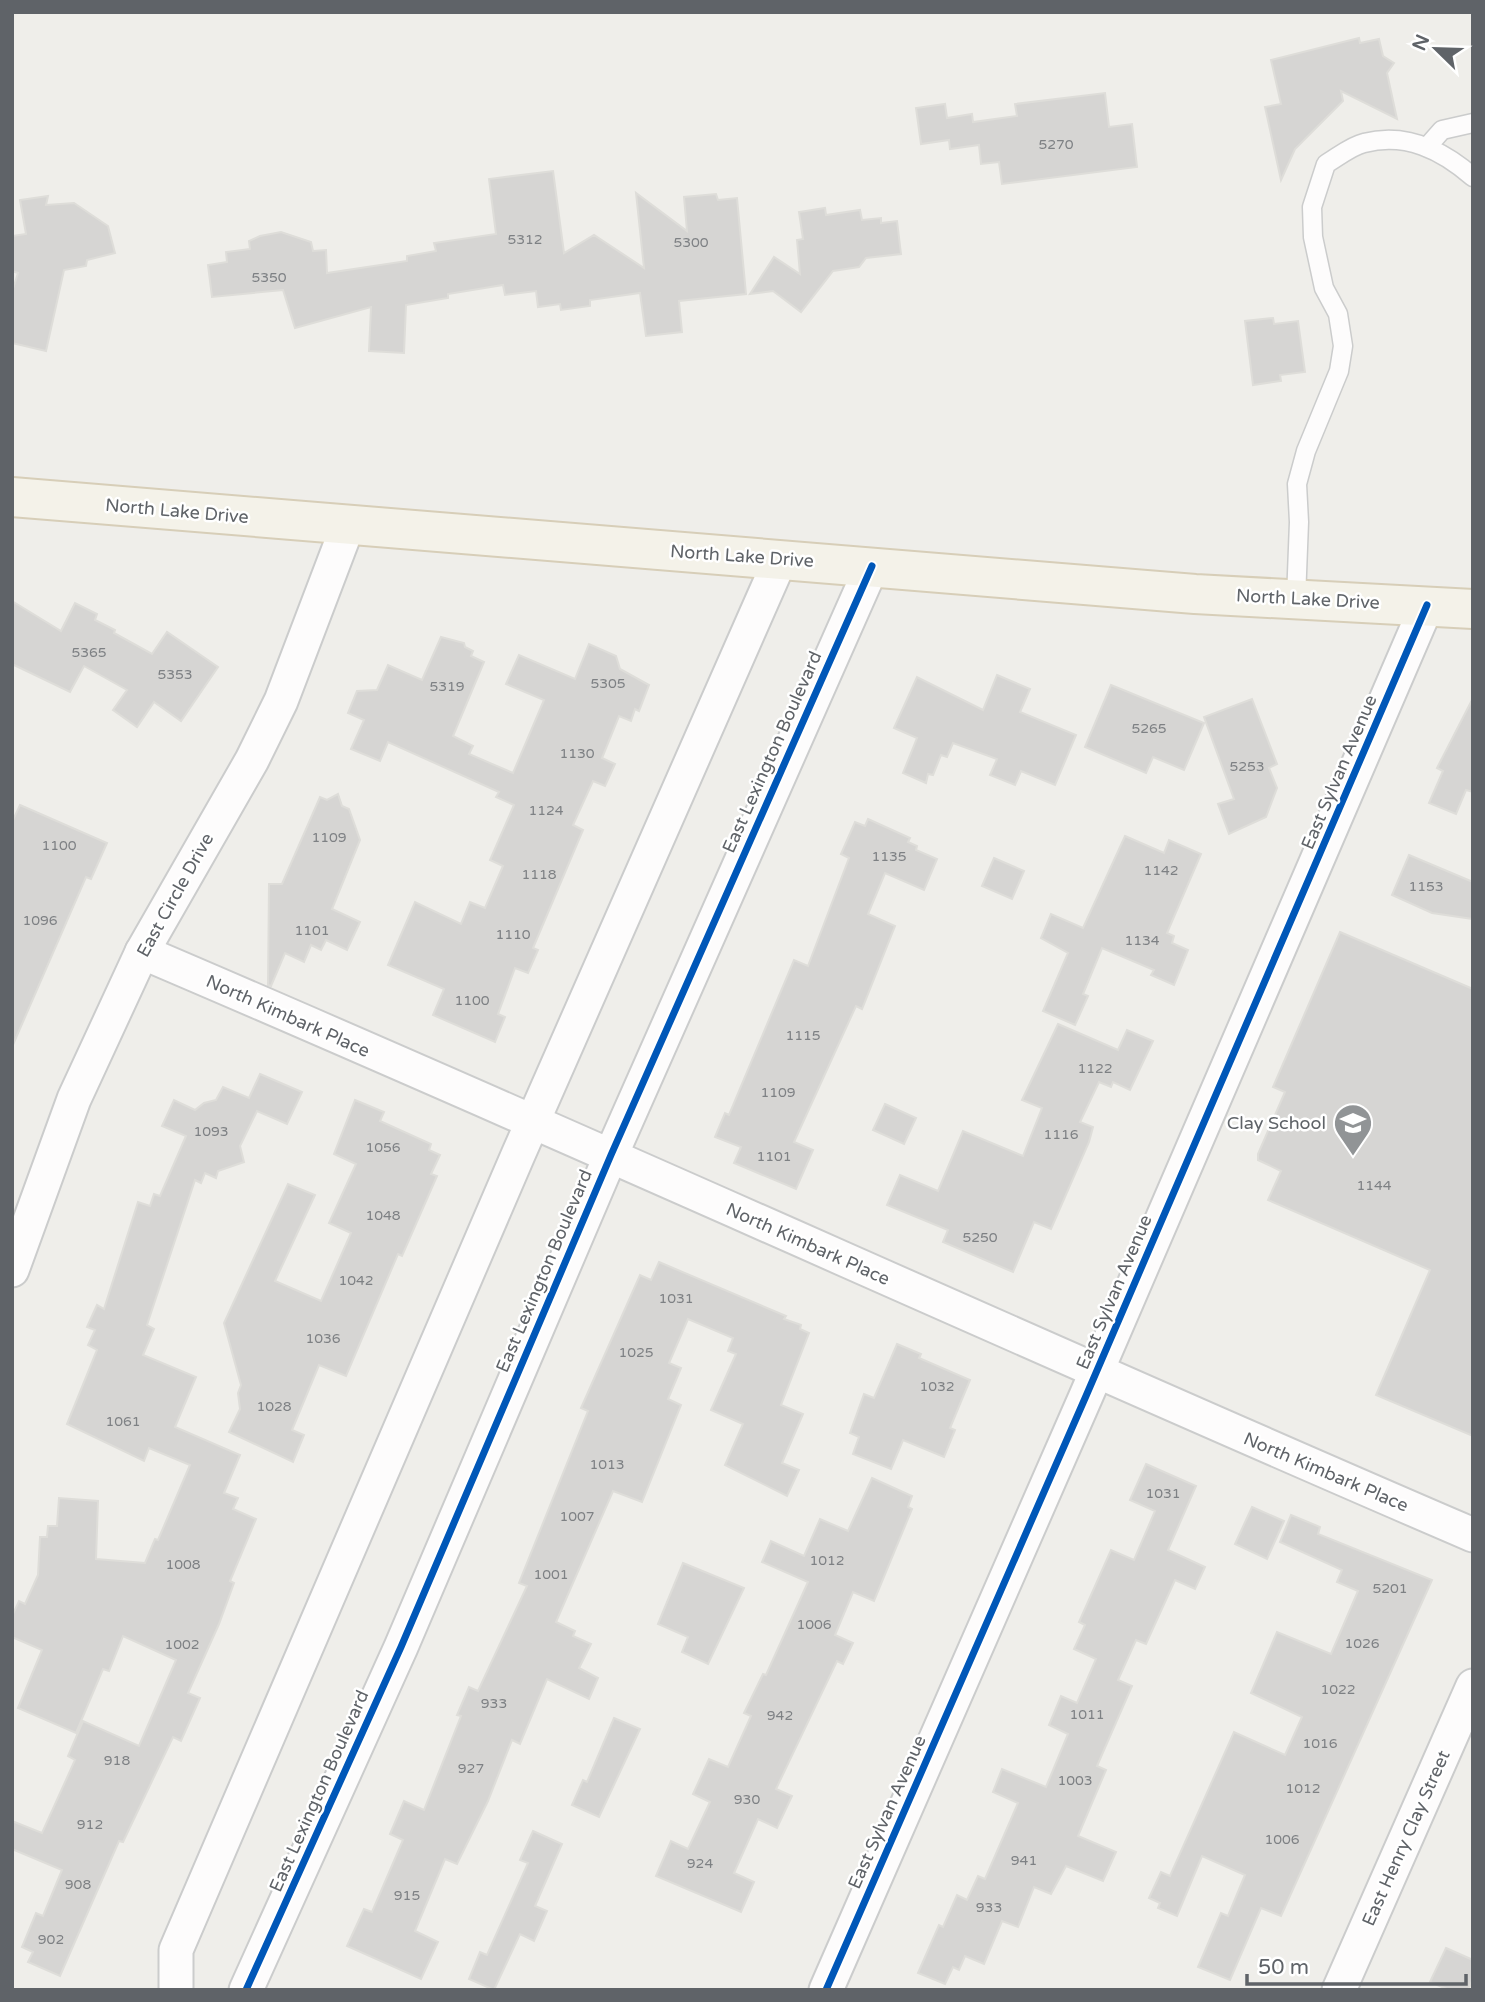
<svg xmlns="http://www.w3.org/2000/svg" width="1485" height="2002" viewBox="0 0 1485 2002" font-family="'Varela Round',sans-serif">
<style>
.building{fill:#d6d5d3;stroke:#deddd9;stroke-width:2}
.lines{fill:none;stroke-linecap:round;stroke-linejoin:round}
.lane-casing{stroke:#cbcccc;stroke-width:21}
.street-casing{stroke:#cbcccc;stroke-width:37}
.primary-casing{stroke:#d7ceb8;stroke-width:42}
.lane{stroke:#fdfcfc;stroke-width:18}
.street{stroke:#fdfcfc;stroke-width:33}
.primary{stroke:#f4f2e9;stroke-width:38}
.cycleway-casing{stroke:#fff;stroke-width:11}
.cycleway{stroke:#0057b8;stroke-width:7}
.labels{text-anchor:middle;stroke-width:5;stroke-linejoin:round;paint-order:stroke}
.number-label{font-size:14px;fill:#7e8184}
.street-label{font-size:18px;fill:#5f6368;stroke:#fff}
.poi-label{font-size:18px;fill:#5f6368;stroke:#fff;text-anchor:end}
</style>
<rect width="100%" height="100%" fill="#efeeea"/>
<!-- building -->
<g class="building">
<polygon points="1359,38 1360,43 1379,39 1383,56 1394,63 1387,73 1397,119 1341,91 1343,101 1295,149 1281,180 1265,107 1281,104 1271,60"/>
<polygon points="1105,93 1109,127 1132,124 1137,167 1002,184 999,162 981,164 979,145 950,149 949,140 921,144 916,108 945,104 947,118 972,114 973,122 1017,116 1015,104"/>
<polygon points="553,171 564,253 594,235 644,268 636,193 687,231 684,197 716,194 718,200 737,198 746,294 679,301 682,332 646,336 640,293 590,300 590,306 561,310 560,304 538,307 536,291 505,295 503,285 448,294 448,298 406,305 404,353 369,351 371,307 295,328 283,290 212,297 208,265 227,262 226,252 250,249 249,241 260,236 281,232 311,242 313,251 326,250 327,273 407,261 407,256 436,251 434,243 496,234 489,179"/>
<polygon points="48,196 46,205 74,203 108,226 115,253 87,260 86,266 64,270 46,351 12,343 12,292 18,273 12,271 12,236 26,234 20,200"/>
<polygon points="825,208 826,215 860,210 862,220 881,218 881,223 897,221 901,254 866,258 859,267 833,271 801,312 773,291 750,294 774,257 800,274 797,240 803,239 799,212"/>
<polygon points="1273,318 1274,324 1298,321 1305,372 1280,375 1281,381 1253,385 1245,321"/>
<polygon points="12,601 61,631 75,603 97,614 95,620 115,630 114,633 152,654 167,632 218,667 181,721 154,702 137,727 113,710 127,690 84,666 70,692 12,664"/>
<polygon points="441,637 464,643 465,647 473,651 471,656 484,662 453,736 473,746 469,754 513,773 544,700 506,684 519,655 575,679 589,644 616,656 620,669 649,685 639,711 635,709 631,721 619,716 602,758 615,764 605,786 593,781 573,825 583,830 533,948 538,950 528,973 515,968 498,1014 505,1017 495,1042 433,1015 444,989 388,965 415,902 461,924 470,902 485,908 503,866 490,860 514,805 496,797 499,792 388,742 380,761 351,749 364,720 348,713 357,691 377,690 388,665 422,680"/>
<polygon points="997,675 1030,689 1020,712 1076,735 1055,785 1021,771 1015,785 990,775 997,759 953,743 947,757 941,755 933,775 928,774 926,783 903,773 917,738 894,728 917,677 983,710"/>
<polygon points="1111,685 1204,723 1184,770 1153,757 1146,773 1085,747"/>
<polygon points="1473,698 1473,792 1466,790 1456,814 1429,803 1443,771 1437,768"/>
<polygon points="1252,699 1277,764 1269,768 1277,788 1266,817 1229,834 1218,804 1234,799 1204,717"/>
<polygon points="338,794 342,806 349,809 360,840 332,909 360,922 347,950 326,940 321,950 311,945 304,962 285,953 271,986 268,985 269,884 282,884 320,797 327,800"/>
<polygon points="20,805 107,843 91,879 86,877 12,1047 12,822"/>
<polygon points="868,819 910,838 908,842 917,846 916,850 937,859 924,890 885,873 868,914 895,926 862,1009 856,1006 794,1142 813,1150 796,1189 734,1163 741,1147 715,1137 725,1113 729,1115 794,960 808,966 849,858 841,854 855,822 865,826"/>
<polygon points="1125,836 1164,853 1169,840 1201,854 1167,933 1174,936 1172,943 1188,950 1174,985 1151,975 1154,970 1102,948 1083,994 1088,996 1075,1025 1043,1011 1068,953 1041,938 1051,914 1083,928"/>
<polygon points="1409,855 1473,882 1473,919 1432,913 1392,895"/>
<polygon points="994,858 1024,871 1012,899 982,886"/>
<polygon points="1340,932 1473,989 1473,1436 1376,1395 1430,1270 1268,1200 1281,1171 1258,1160 1258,1154 1285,1092 1273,1087"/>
<polygon points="1058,1024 1118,1050 1127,1030 1153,1041 1130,1090 1113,1082 1111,1087 1099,1082 1080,1122 1093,1127 1089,1142 1051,1229 1034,1222 1013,1272 943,1242 948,1230 887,1205 900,1175 938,1191 963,1131 1023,1156 1042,1108 1022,1100"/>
<polygon points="260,1074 302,1092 287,1124 257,1111 240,1146 244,1162 218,1171 216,1178 205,1173 201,1183 195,1180 147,1325 154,1329 143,1355 196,1377 175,1427 240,1455 224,1493 238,1498 233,1509 256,1519 230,1581 234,1583 219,1624 188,1693 200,1698 181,1741 173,1737 123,1842 119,1841 60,1976 28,1962 33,1952 22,1947 36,1913 43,1916 62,1870 12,1849 12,1821 42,1833 75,1760 68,1756 83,1721 139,1746 176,1660 123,1636 109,1671 103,1669 76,1733 18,1708 42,1650 12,1637 12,1616 19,1601 25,1604 38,1575 40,1537 47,1537 48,1526 57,1526 59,1498 98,1501 96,1559 145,1563 155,1539 158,1540 190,1465 149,1448 144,1461 67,1424 97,1350 88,1345 95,1330 87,1327 97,1305 104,1309 138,1202 150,1206 154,1194 160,1196 186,1136 162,1126 174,1100 195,1110 204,1103 216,1100 223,1087 249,1098"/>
<polygon points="355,1100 384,1112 380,1121 431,1144 429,1150 440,1155 431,1174 437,1176 402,1256 398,1254 346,1376 319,1365 292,1430 304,1435 293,1462 229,1432 240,1409 238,1393 241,1385 224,1323 288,1184 315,1195 275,1281 321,1301 351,1233 329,1223 356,1164 334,1154"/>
<polygon points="885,1104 916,1118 904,1144 873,1130"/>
<polygon points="659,1262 786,1316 784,1319 801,1325 800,1329 809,1333 781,1405 803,1414 782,1463 799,1470 787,1496 725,1465 743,1424 711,1410 736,1354 728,1351 733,1338 688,1319 669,1363 681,1368 668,1399 681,1405 642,1502 613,1491 556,1622 575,1631 573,1636 591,1644 579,1668 598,1678 589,1699 547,1679 520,1744 512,1740 488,1801 457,1864 445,1859 415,1931 438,1942 421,1979 347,1946 364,1909 372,1912 403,1840 390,1834 404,1801 424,1810 461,1716 457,1715 469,1687 478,1691 527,1586 519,1583 588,1411 581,1408 640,1275 651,1280"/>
<polygon points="897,1344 921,1354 919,1358 970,1380 950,1428 955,1430 944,1457 903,1440 891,1469 853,1454 859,1437 850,1433 864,1394 874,1398"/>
<polygon points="1146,1464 1196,1486 1168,1550 1205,1567 1195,1589 1175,1580 1146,1644 1136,1640 1118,1680 1132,1686 1097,1766 1106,1770 1078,1836 1116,1852 1103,1881 1066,1866 1051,1894 1034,1887 1018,1927 1002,1921 984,1964 965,1956 959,1970 953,1967 945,1984 918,1973 939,1925 943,1927 957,1895 967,1900 978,1876 985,1879 1018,1803 993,1792 1002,1769 1046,1787 1068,1734 1049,1725 1061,1696 1077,1703 1096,1659 1074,1649 1085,1625 1079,1622 1111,1550 1134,1560 1155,1511 1130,1500"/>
<polygon points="872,1478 912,1496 908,1507 912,1509 874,1601 853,1592 835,1635 853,1643 843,1664 837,1661 776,1789 792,1796 777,1828 758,1819 734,1873 754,1882 741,1912 656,1876 671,1841 688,1849 710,1802 693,1794 709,1759 728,1767 751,1716 744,1713 763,1674 766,1675 808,1582 762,1562 771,1541 804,1556 820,1519 848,1531"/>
<polygon points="1252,1507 1284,1521 1267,1559 1235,1544"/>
<polygon points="1291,1515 1320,1527 1318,1534 1432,1580 1281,1916 1261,1908 1230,1980 1198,1967 1221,1913 1228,1916 1245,1875 1202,1856 1177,1916 1158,1908 1160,1903 1149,1898 1161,1872 1170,1876 1234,1732 1285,1755 1302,1717 1251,1693 1277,1632 1331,1654 1358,1591 1337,1582 1342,1570 1280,1542"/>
<polygon points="683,1563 744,1588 708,1664 682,1652 688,1637 658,1624"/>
<polygon points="614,1718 640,1729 599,1817 572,1805 583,1780 587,1782"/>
<polygon points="533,1831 562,1844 535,1906 547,1911 534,1941 520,1934 494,1990 469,1979 480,1952 487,1955 528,1863 520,1860"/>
<polygon points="1446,1948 1473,1960 1473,1979 1468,1990 1449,1990 1430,1982"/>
</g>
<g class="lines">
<!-- lane casing -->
<g class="lane-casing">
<g id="lane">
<polyline points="1427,147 1442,130 1473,123"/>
<path d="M1296,599l3,-77 -2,-38 9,-33 33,-80 4,-25 -5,-32 -14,-26 -11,-51 -1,-30 14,-43c12,-7 25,-18 38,-21 42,-11 78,7 109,34"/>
</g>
</g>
<!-- street casing -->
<g class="street-casing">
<g id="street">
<path d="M142,952c446,190 886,392 1331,583"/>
<polyline points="12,1270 74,1099 142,952 252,760 281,701 348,525"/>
<polyline points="176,1990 176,1950 518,1155 780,560"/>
<polyline points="246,1990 401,1647 611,1155 872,566"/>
<polyline points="826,1990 1086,1396 1427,605"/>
<polyline points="1339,1990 1473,1686"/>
</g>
</g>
<!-- primary casing -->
<g class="primary-casing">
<polyline id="primary" points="12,497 1195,594 1473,609"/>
</g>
<!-- lane -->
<use href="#lane" class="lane"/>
<!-- street -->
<use href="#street" class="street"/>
<!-- primary -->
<use href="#primary" class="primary"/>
<!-- cycleway casing -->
<g class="cycleway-casing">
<g id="cycleway">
<polyline points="246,1990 401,1647 611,1155 872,566"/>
<polyline points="826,1990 1086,1396 1427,605"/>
</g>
</g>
<!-- cycleway -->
<use href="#cycleway" class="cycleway"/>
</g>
<!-- icons -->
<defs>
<g id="school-pin" transform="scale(2.0125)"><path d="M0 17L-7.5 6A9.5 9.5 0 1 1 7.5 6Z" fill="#919496" stroke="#fff"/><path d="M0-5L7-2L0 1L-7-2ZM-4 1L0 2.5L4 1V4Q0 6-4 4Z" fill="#fff"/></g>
</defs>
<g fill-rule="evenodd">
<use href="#school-pin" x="1353" y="1123"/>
</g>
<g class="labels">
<!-- number labels -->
<g class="number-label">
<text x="1056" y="149">5270</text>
<text x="525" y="244">5312</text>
<text x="691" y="247">5300</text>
<text x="269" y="282">5350</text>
<text x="89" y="657">5365</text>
<text x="175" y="679">5353</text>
<text x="608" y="688">5305</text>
<text x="447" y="691">5319</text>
<text x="1149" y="733">5265</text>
<text x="577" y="758">1130</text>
<text x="1247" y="771">5253</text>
<text x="546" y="815">1124</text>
<text x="329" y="842">1109</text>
<text x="59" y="850">1100</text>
<text x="889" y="861">1135</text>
<text x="1161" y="875">1142</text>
<text x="539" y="879">1118</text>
<text x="1426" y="891">1153</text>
<text x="40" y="925">1096</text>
<text x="312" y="935">1101</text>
<text x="513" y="939">1110</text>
<text x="1142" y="945">1134</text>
<text x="472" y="1005">1100</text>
<text x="803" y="1040">1115</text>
<text x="1095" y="1073">1122</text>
<text x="778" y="1097">1109</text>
<text x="211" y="1136">1093</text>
<text x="1061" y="1139">1116</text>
<text x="383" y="1152">1056</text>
<text x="774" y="1161">1101</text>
<text x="1374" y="1190">1144</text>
<text x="383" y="1220">1048</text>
<text x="980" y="1242">5250</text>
<text x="356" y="1285">1042</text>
<text x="676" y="1303">1031</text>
<text x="323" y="1343">1036</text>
<text x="636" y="1357">1025</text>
<text x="937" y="1391">1032</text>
<text x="274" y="1411">1028</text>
<text x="123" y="1426">1061</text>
<text x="607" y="1469">1013</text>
<text x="1163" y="1498">1031</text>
<text x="577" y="1521">1007</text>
<text x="827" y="1565">1012</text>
<text x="183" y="1569">1008</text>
<text x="551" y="1579">1001</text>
<text x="1390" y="1593">5201</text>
<text x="814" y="1629">1006</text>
<text x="1362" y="1648">1026</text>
<text x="182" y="1649">1002</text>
<text x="1338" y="1694">1022</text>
<text x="494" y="1708">933</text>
<text x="1087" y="1719">1011</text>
<text x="780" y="1720">942</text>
<text x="1320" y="1748">1016</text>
<text x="117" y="1765">918</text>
<text x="471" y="1773">927</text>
<text x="1075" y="1785">1003</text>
<text x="1303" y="1793">1012</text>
<text x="747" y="1804">930</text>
<text x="90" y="1829">912</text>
<text x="1282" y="1844">1006</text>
<text x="1024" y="1865">941</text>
<text x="700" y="1868">924</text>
<text x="78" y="1889">908</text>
<text x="407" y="1900">915</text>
<text x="989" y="1912">933</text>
<text x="51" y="1944">902</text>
</g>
<!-- street labels -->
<g class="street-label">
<text transform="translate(177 511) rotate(5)" y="6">North Lake Drive</text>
<text transform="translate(742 556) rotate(4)" y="6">North Lake Drive</text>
<text transform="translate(1308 599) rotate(3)" y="6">North Lake Drive</text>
<text transform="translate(772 752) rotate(-66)" y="6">East Lexington Boulevard</text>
<text transform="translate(1339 772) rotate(-67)" y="6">East Sylvan Avenue</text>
<text transform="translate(175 895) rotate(-61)" y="6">East Circle Drive</text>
<text transform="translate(288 1016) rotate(24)" y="6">North Kimbark Place</text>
<text transform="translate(808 1244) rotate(24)" y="6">North Kimbark Place</text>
<text transform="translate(544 1271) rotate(-67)" y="6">East Lexington Boulevard</text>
<text transform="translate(1114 1292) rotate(-67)" y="6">East Sylvan Avenue</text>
<text transform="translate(1326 1472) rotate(23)" y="6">North Kimbark Place</text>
<text transform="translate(319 1791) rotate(-66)" y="6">East Lexington Boulevard</text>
<text transform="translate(887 1812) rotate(-66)" y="6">East Sylvan Avenue</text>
<text transform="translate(1406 1838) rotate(-66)" y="6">East Henry Clay Street</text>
</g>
<!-- poi labels -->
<g class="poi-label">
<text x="1326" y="1129">Clay School</text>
</g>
</g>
<!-- border -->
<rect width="1485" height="2002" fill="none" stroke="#5f6368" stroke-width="28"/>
<!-- north arrow -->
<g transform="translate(1436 49) rotate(293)" stroke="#ffffff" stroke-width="5" paint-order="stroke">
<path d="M0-5L12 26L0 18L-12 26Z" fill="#5f6368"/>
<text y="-10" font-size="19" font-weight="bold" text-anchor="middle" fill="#5f6368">N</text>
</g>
<!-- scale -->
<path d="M1247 1974v10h219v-10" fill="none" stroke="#5f6368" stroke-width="3.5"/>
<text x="1258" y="1974" font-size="21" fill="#5f6368" stroke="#ffffff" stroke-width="5" paint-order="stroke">50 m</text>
</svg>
